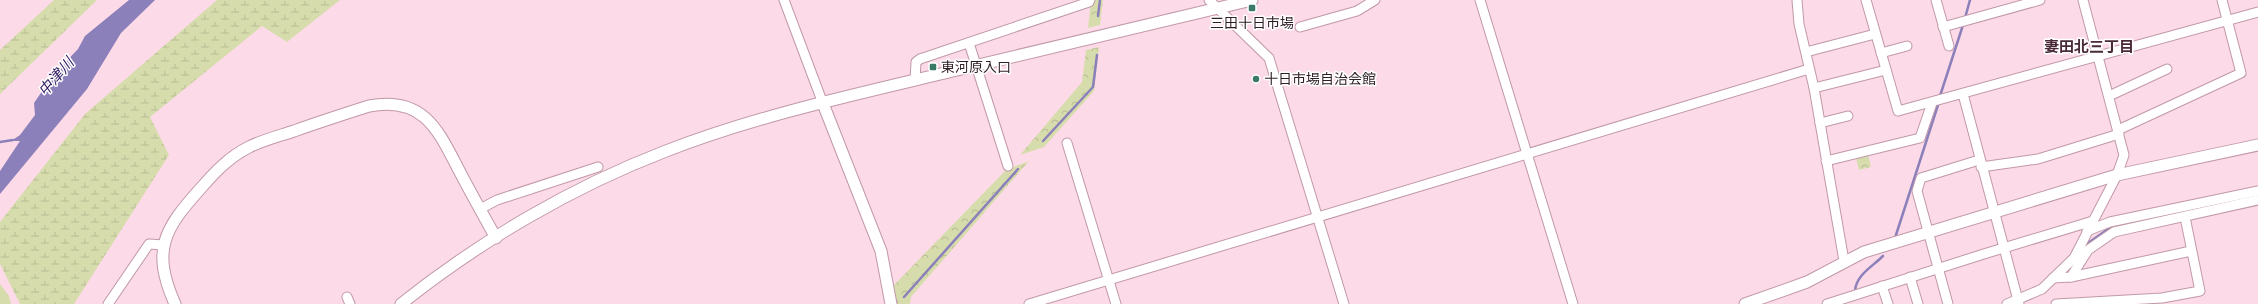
<svg xmlns="http://www.w3.org/2000/svg" width="2258" height="304" viewBox="0 0 2258 304" font-family="Ubuntu,'Noto Sans JP',sans-serif">
<style>
.forest{fill:url(#forest-crowns)}
.wetland{fill:url(#wetland-marsh)}
.pitch{fill:#d7dcad}
.water{fill:#8b80ba}
.lines{fill:none;stroke-linecap:round;stroke-linejoin:round}
.stream{stroke:#8b80ba;stroke-width:2.5}
.minor-casing{stroke:#c198a9;stroke-width:11}
.tertiary-casing{stroke:#c198a9;stroke-width:13}
.minor{stroke:#fff;stroke-width:9}
.tertiary{stroke:#fff;stroke-width:11}
.poi-dot{fill:#3a7967;stroke:#fff;stroke-width:1.5}
.labels{text-anchor:middle;stroke-width:3;stroke-linejoin:round;paint-order:stroke}
.poi-label{font-size:14px;fill:#2d1d24;stroke:#fff;text-anchor:start}
.neighbourhood-label{font-size:15px;font-weight:bold;fill:#4a2a38;stroke:#fff}
.water-label{font-size:15px;font-style:italic;fill:#311b61;stroke:#fff}
</style>
<defs>
<pattern id="forest-crowns" width="20" height="18" patternUnits="userSpaceOnUse"><rect width="20" height="18" fill="#d7dcad"/><path d="M2 6a3 3 0 1 1 6 0M12 15a3 3 0 1 1 6 0" fill="none" stroke="#b9bc95"/></pattern>
<pattern id="wetland-marsh" width="20" height="14" patternUnits="userSpaceOnUse"><rect width="20" height="14" fill="#d7dcad"/><path d="M1 5h8M5 5V1M11 12h8M15 12V8" fill="none" stroke="#b9bc95"/></pattern>
</defs>
<rect width="100%" height="100%" fill="#fddae8"/>
<!-- forest -->
<g class="forest">
<polygon points="1091,0 1103,0 1100,25 1088,28"/>
<polygon points="1099,47 1094,91 1044,147 1020,155 1082,82 1086,50"/>
<polygon points="1868,155 1871,167 1859,170 1856,158"/>
<polygon points="1029,161 911,297 910,304 896,304 893,286 1006,170"/>
</g>
<!-- wetland -->
<g class="wetland">
<polygon points="54,0 97,0 0,94 0,50"/>
<polygon points="217,0 340,0 287,42 262,26 150,117 169,155 74,304 20,304 0,264 0,222 85,114"/>
</g>
<!-- pitch -->
<polygon class="pitch" points="0,284 9,296 11,304 0,304"/>
<!-- water -->
<polygon class="water" points="129,0 155,0 121,33 87,89 0,194 0,171 20,141 11,141 20,135 35,115 34,103 54,74 78,49 85,36"/>
<g class="lines">
<!-- stream -->
<g class="stream">
<polyline points="1098,16 1100,0"/>
<polyline points="1965,18 1970,0"/>
<polyline points="1940,96 1963,25"/>
<polyline points="1043,141 1093,87 1097,55"/>
<polyline points="0,142 13,140"/>
<polyline points="2166,215 2212,206"/>
<polyline points="1895,238 1938,105"/>
<polyline points="2088,243 2114,225"/>
<path d="M1855,291c1,-16 17,-24 28,-35"/>
<polyline points="904,297 1018,169"/>
</g>
<!-- minor casing -->
<g class="minor-casing">
<g id="minor">
<polyline points="784,0 822,101"/>
<polyline points="1209,0 1269,58 1344,304"/>
<polyline points="1480,0 1573,304"/>
<polyline points="1797,0 1799,24 1814,88 1844,261"/>
<polyline points="1866,0 1898,111 2258,12"/>
<polyline points="1936,0 1949,46"/>
<polyline points="1300,27 1357,11 1375,0"/>
<polyline points="1943,27 2040,0"/>
<polyline points="969,43 1008,166"/>
<polyline points="1806,52 1875,34"/>
<polyline points="1881,53 1907,46"/>
<polyline points="915,80 916,62 920,59 1089,2 1090,0"/>
<polyline points="1814,88 1886,70"/>
<polyline points="1963,94 2019,304"/>
<polyline points="2109,96 2167,69"/>
<polyline points="1820,123 1848,116"/>
<polyline points="2118,130 2241,73 2222,0"/>
<polyline points="1067,143 1116,304"/>
<polyline points="1826,161 1920,138 1932,103"/>
<polyline points="1981,167 2038,159 2119,134"/>
<polyline points="480,209 497,200 598,167"/>
<polyline points="2087,231 2110,222 2258,191"/>
<polyline points="1910,277 1918,304"/>
<polyline points="2071,277 2088,250 2114,232 2258,200"/>
<polyline points="2053,278 2071,277 2191,251"/>
<polyline points="1882,286 1888,304"/>
<polyline points="347,297 350,304"/>
<polyline points="108,304 149,244 164,245"/>
<polyline points="1029,304 1809,69"/>
<polyline points="1827,304 1987,253 2093,221"/>
<polyline points="1948,304 1917,191 1921,178 1979,160"/>
<polyline points="2007,304 2042,289 2074,258 2117,175 2124,155 2083,0"/>
<polyline points="2056,304 2162,298 2200,291 2185,217"/>
</g>
</g>
<!-- tertiary casing -->
<g class="tertiary-casing">
<g id="tertiary">
<polyline points="822,101 881,251 891,304"/>
<path d="M175,304c-24,-54 -11,-75 26,-116 14,-16 28,-31 48,-41 14,-7 30,-11 45,-16 25,-9 50,-17 75,-25 58,-11 71,29 93,70 11,21 23,42 34,62"/>
<path d="M401,304c79,-63 171,-117 265,-153 93,-36 191,-57 287,-80 100,-24 200,-47 299,-71"/>
<polyline points="1745,304 1807,282 1864,252 2117,175 2258,145"/>
</g>
</g>
<!-- minor -->
<use href="#minor" class="minor"/>
<!-- tertiary -->
<use href="#tertiary" class="tertiary"/>
</g>
<!-- markers -->
<g class="poi-dot">
<rect x="1248" y="4" width="8" height="8" rx="2"/>
<rect x="929" y="63" width="8" height="8" rx="2"/>
<circle cx="1256" cy="79" r="4"/>
</g>
<g class="labels">
<!-- poi labels -->
<g class="poi-label">
<text x="1252" y="28" text-anchor="middle">三田十日市場</text>
<text x="941" y="72">東河原入口</text>
<text x="1264" y="84">十日市場自治会館</text>
</g>
<!-- neighbourhood labels -->
<g class="neighbourhood-label">
<text x="2089" y="52">妻田北三丁目</text>
</g>
<!-- water labels -->
<g class="water-label">
<text transform="translate(56 77) rotate(-49)" y="5">中津川</text>
</g>
</g>
</svg>
